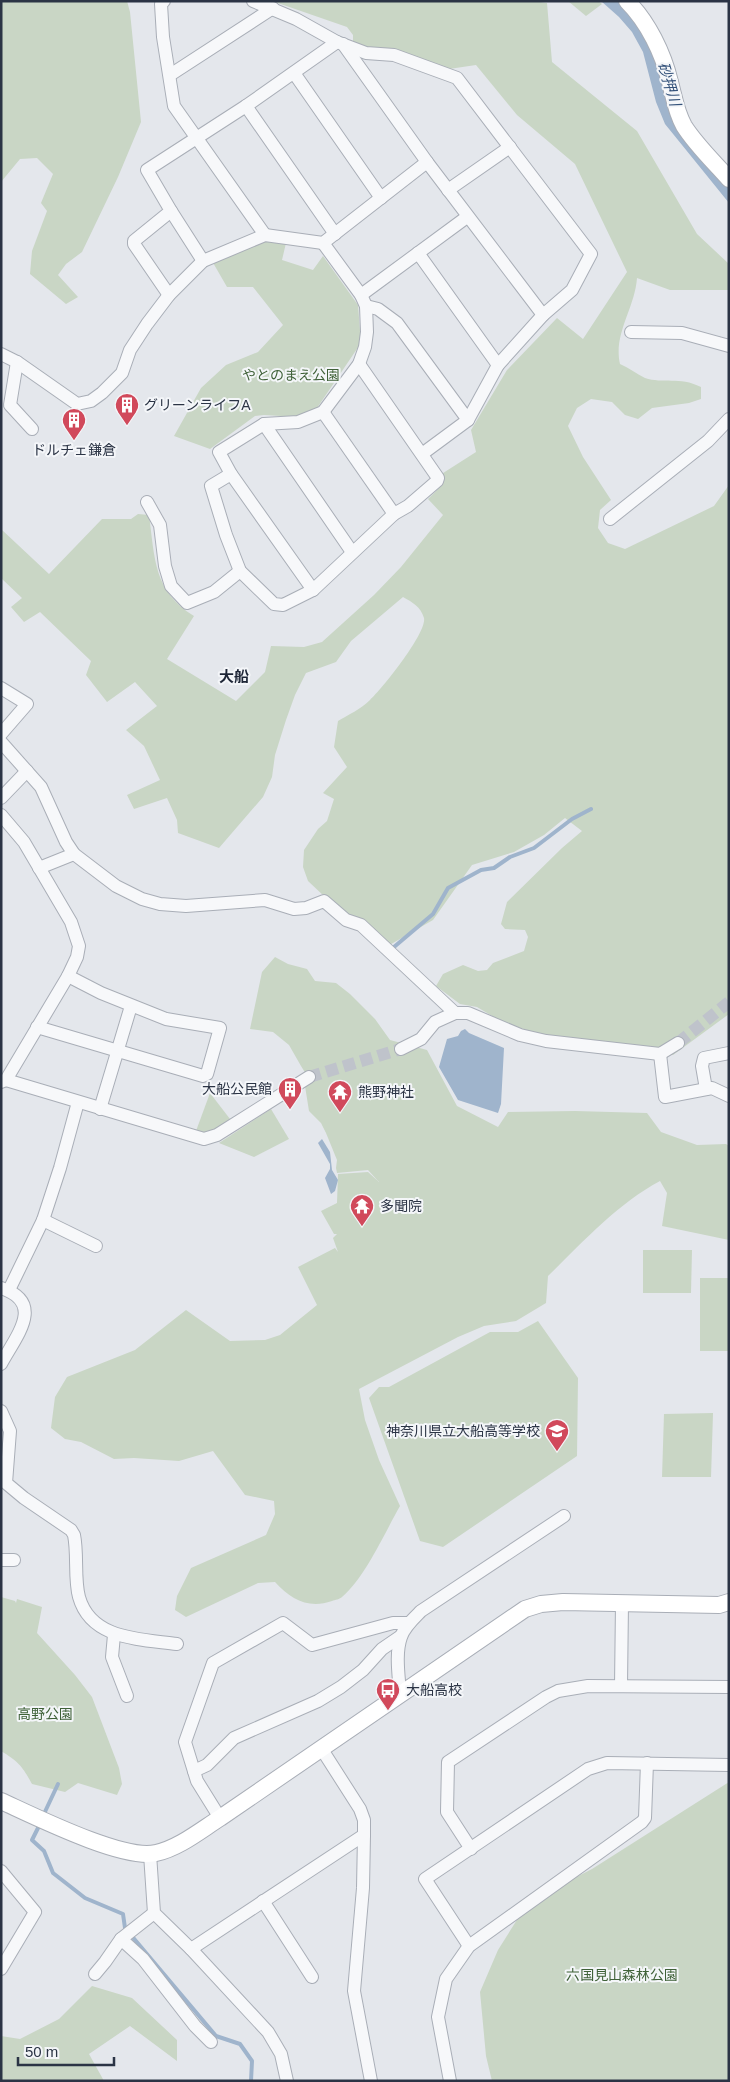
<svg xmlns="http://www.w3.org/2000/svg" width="730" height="2082" viewBox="0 0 730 2082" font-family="Arial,'Noto Sans JP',sans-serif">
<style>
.green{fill:#c9d6c5}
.water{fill:#9fb4cc}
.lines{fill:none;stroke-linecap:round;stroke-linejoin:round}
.stream{stroke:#9fb4cc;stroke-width:4}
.street-tunnel{stroke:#bfc3cb;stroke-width:12;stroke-dasharray:12 6;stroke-linecap:butt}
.street-casing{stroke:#a9aeb7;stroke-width:14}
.secondary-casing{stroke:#a9aeb7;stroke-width:18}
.street{stroke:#f7f8fa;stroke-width:12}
.secondary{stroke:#fff;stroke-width:16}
.labels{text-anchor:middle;stroke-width:4;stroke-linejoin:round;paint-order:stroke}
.park-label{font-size:14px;fill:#3f6138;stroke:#f4f6f9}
.poi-label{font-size:14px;fill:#2b3445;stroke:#f4f6f9;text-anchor:start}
.water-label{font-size:15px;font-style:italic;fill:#34527a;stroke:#f4f6f9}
.neighbourhood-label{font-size:15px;font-weight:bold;fill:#1d2536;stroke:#f4f6f9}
</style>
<rect width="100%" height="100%" fill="#e4e7ec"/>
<!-- green -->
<g class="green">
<polygon points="1,1 127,1 130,12 141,122 118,177 82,252 66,264 58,275 78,297 66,304 30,274 32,251 47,211 41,203 53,174 37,158 20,159 1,182"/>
<path d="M272,1h261l14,2 5,59 85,69 60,103 32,30v26h-59l-33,-12c-2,30 -24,56 -17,86 9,4 17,10 25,14 18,6 34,-2 56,9v12l-12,4 -37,5 -14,11 -13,-4 -13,-13 -21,-3 -14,9 -9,18 15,31 28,43 -11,10 -2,18 10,15 17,6 89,-43 15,-21v529l-56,41 -12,-4 -118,-16 -39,-12 -27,-16 -17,-3 -24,-18 7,-12 20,-9 15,6 9,-1 6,-7 31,-12 4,-14 -3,-7 -20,-1 -4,-5 6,-22 55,-54 20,-17 -17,-13 -21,17 -30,17 -42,13 -39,55 -47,27 -43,-33 -35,-33 -5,-14 1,-17 14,-21 9,-8 7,-22 -11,-6 24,-26 -13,-20 4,-26c10,-6 23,-12 32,-21 12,-11 57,-67 54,-82 -3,-11 -12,-16 -21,-21l-52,44 -15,21 -30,11 -11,22 -9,25 -11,35 -3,22 -9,20 -44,51 -41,-15 -1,-13 -10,-22 -33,11 -7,-14 33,-15 -16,-34 -18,-16 31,-24 -22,-24 -28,20 -21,-27 5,-14 -51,-49 -16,10 -13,-15 11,-9 -21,-20v-49l48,45 53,-55h29l7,-5 11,1c6,43 4,76 45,101l-27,43 69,42 29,-29 6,-26 33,1 18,-5 52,-47 27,-28 42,-52 -15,-16 13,-13 -1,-11 36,-23 -5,-22 36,-60 50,-52 26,21 44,-67 -52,-108 -58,-49 -41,-50 -27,4 -85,-21 -11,-4v-9l-6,-8z"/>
<polygon points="568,1 598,1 602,4 586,16"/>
<polygon points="265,240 286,243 282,260 313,270 323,256 358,305 361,343 317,408 298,417 264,415 255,416 210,449 174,436 201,388 226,365 258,352 283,325 253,287 227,287 212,261"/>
<path d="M275,957l13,7 19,5 8,12 21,2 14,11 25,25 15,21 37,10 30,56 41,21 10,-15 67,-1 72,2 14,19 36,13 29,-1 3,2v94l-67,-14 5,-33 -7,-12c-43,23 -78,62 -112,95l-2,27 -30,18 -32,5 -26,11 -99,52 6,31 14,40 21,46c-15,26 -35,72 -58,91 -2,2 -7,3 -10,4 -23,8 -41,-1 -57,-19l-17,1 -72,34 -11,-7 2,-14 14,-28 75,-33 9,-21 -1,-13 -29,-6 -32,-44 -34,10 -45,-3 -20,1 -33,-17 -16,-3 -14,-11 4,-31 12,-20 68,-27 51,-40 44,31 35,-1 15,-5 37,-30 -19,-38 37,-19 3,4 -5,-14 4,-4h-3l-13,-23 16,-8 1,-29 30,-2 11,10 -11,-12 -31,3 -1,-5 1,-8 -11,-27 -5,-10 -12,-12 -4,-25 1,-12 -5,-8 -12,-21 -16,-13 -23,-3 12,-57z"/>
<polygon points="210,1093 230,1119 206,1135 196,1131"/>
<polygon points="271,1109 289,1139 254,1157 219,1143"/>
<polygon points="643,1250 692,1250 691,1293 643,1293"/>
<rect x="700" y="1278" width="29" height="73"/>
<polygon points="538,1321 578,1378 577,1456 443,1547 420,1541 369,1398 379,1387 389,1387 490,1332 518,1332"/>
<polygon points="713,1413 711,1477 662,1477 664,1414"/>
<path d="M1,1597l14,4 1,2 1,-4 25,8 -5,26 38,42 17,22 27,71 3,16 -5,11 -39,-12 -13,9 -33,-8c-9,-17 -14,-23 -31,-33z"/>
<polygon points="729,1782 729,2081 492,2081 486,2056 480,1992 498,1950 520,1915 557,1887 592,1869"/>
<polygon points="92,1986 132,1998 177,2040 177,2061 130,2026 89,2054 104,2081 1,2081 1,2036 20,2039 59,2019"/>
</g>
<!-- water -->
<g class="water">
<polygon points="601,1 619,1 627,8 654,48 667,99 729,186 729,203 665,124 656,102 643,52 632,32 619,17"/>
<polygon points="465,1029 469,1033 504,1048 501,1104 498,1113 458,1100 439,1067 447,1039 458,1036 461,1031"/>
<polygon points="322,1139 330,1152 332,1170 338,1180 335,1191 331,1194 325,1178 330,1169 330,1164 318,1143"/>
</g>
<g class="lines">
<!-- stream -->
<g class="stream">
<polyline points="394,947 433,914 448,888 481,870 494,868 510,857 534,848 572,819 591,809"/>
<polyline points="43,1816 58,1784"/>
<polyline points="40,1824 32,1840 44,1851 53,1873 85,1898 123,1914 125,1928 216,2036 240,2044 252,2061 251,2081"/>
</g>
<!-- street-tunnel -->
<g class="street-tunnel">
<polyline points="678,1043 729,1002"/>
<polyline points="309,1077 401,1049"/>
</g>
<!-- street casing -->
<g class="street-casing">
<g id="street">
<polyline points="164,1 161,4 163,37 174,106 265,235"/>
<polyline points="253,1 296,19 337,42 366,53 394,55 457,78 591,254 572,290 543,315 498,365 468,420 422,454"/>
<polyline points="343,44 427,162 543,315"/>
<polyline points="294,73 381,198"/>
<polyline points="170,75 273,8"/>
<polyline points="246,106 335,234"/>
<polyline points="448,190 510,147"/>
<polyline points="171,211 203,261"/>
<polyline points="418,253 498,365"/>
<polyline points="169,295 134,244 134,241 171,211 147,170 246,106 337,42"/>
<polyline points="361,295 467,217"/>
<polyline points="366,306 378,309 397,323 468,420"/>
<polyline points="631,332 682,333 729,346"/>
<polyline points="1,354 17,362 77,404 91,401 102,393 122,373 130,350 147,324 169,295 203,261 265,235 323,243 427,162"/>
<polyline points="17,362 10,405 32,429"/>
<polyline points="323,412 394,514"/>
<polyline points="264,424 352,552"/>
<polyline points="231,474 211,486 226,535 240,571 274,604 283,605 313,590 394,514 408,506 437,481 438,478 359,364"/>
<polyline points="147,502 160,525 165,566 171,586 187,603 214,592 240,571"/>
<polyline points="610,519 708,441 729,419"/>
<polyline points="313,590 231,474 219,452 264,424 298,422 323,412 359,364 365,347 367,332 366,306 361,295 323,243"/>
<polyline points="1,688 27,704 1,734"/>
<polyline points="1,742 41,787 66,842 74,854 116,886 142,899 160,904 186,906 265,900 294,909 306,908 324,901 346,920 361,925 455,1013"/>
<polyline points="1,798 27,771"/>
<polyline points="1,815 24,842 71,922 79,946 77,957 68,976 6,1080 1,1082"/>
<polyline points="39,868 74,854"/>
<polyline points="37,1027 203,1076 207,1074 220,1028 166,1019 101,993 68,976"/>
<polyline points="401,1049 421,1039 435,1022 455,1013 468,1013 520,1035 546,1041 660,1054 678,1043"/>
<polyline points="660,1054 665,1097 712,1088 729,1096"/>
<polyline points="6,1080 204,1139 217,1135 309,1077"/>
<polyline points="706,1089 702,1066 704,1058 729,1053"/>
<polyline points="100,1109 131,1006"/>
<polyline points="43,1220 96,1246"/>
<polyline points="9,1290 43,1220 60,1168 78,1102"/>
<path d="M1,1364c15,-28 45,-61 0,-76"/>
<path d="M1,1411l9,20 -4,52 18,15 47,32 3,5c4,19 0,44 5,62 12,43 62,42 98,47"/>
<polyline points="1,1560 14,1560"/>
<polyline points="114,1635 112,1657 127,1696"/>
<polyline points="621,1686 622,1603"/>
<path d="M400,1694c-1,-18 -5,-40 1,-57 3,-10 12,-18 20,-26l143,-95"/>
<polyline points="321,1748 360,1809 364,1820 364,1835 363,1888 354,1991 371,2081"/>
<polyline points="194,1771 207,1765 234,1738 318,1701 341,1687 363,1670 382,1649 401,1636"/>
<polyline points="220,1818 197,1781 185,1742 213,1663 283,1623 312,1645 393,1623 408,1623"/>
<polyline points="471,1849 447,1812 448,1762 546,1697 558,1691 588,1686 729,1687"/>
<polyline points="150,1854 154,1913 191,1949 268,2032 281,2054 287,2081"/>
<polyline points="1,1871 35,1912 1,1969"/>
<polyline points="263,1901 312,1977"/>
<polyline points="121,1939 143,1959 195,2026 211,2042"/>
<polyline points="469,1946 425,1879 588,1769 607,1763 729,1765"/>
<polyline points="191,1949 364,1835"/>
<polyline points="95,1974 105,1962 121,1939 154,1913"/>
<polyline points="450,2081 438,2017 446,1979 469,1946 642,1822 645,1818 647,1763"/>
</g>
</g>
<!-- secondary casing -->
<g class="secondary-casing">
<g id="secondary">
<path d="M627,1c21,21 36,52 43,81 4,15 6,30 14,44 12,19 30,36 45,53"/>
<path d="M1,1801c33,15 123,60 155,52 23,-5 45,-23 64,-35l305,-209 16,-5 22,-2 156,3 10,-3"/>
</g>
</g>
<!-- street -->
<use href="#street" class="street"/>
<!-- secondary -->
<use href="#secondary" class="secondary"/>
</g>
<!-- icons -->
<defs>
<g id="building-pin" transform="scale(1.25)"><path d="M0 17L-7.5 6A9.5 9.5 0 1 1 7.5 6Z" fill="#d1495b" stroke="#f4f6f9"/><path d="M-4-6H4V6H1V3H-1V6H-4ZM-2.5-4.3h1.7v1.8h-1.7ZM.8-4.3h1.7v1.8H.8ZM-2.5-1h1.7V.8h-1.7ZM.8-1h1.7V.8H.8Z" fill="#fff"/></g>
<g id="temple-pin" transform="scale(1.25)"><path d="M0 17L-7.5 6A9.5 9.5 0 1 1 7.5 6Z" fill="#d1495b" stroke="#f4f6f9"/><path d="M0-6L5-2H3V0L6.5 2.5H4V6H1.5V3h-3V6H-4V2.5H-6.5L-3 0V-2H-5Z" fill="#fff"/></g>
<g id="school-pin" transform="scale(1.25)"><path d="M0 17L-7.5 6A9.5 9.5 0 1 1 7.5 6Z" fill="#d1495b" stroke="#f4f6f9"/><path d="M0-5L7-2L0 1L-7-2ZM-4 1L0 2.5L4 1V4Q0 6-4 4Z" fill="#fff"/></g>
<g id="bus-pin" transform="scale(1.25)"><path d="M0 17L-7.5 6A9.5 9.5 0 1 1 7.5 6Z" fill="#d1495b" stroke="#f4f6f9"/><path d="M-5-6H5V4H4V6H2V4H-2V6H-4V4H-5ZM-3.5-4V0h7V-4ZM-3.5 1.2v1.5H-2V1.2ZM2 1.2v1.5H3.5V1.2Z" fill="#fff"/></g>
</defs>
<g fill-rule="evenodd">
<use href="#building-pin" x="127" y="405"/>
<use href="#building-pin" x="74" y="420"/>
<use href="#building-pin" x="290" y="1089"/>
<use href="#temple-pin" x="340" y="1092"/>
<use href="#temple-pin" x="362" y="1206"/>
<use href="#school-pin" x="557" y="1431"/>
<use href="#bus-pin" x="388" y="1690"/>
</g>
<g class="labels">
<!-- park labels -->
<g class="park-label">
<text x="291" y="380">やとのまえ公園</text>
<text x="45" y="1719">高野公園</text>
<text x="622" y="1980">六国見山森林公園</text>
</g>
<!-- poi labels -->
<g class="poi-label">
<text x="144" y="410">グリーンライフA</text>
<text x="74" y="455" text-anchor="middle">ドルチェ鎌倉</text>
<text x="272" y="1094" text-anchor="end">大船公民館</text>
<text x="358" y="1097">熊野神社</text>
<text x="380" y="1211">多聞院</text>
<text x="540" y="1436" text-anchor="end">神奈川県立大船高等学校</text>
<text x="406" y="1695">大船高校</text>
</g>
<!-- water labels -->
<g class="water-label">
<text transform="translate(669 84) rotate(73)" y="5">砂押川</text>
</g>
<!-- neighbourhood labels -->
<g class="neighbourhood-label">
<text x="234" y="682">大船</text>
</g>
</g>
<!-- border -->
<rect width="730" height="2082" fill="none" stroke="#2b3445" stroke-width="5"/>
<!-- scale -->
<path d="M18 2057v8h96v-8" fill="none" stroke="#2b3445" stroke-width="2.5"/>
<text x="25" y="2057" font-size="15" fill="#2b3445" stroke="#f4f6f9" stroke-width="4" paint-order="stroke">50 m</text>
</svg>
